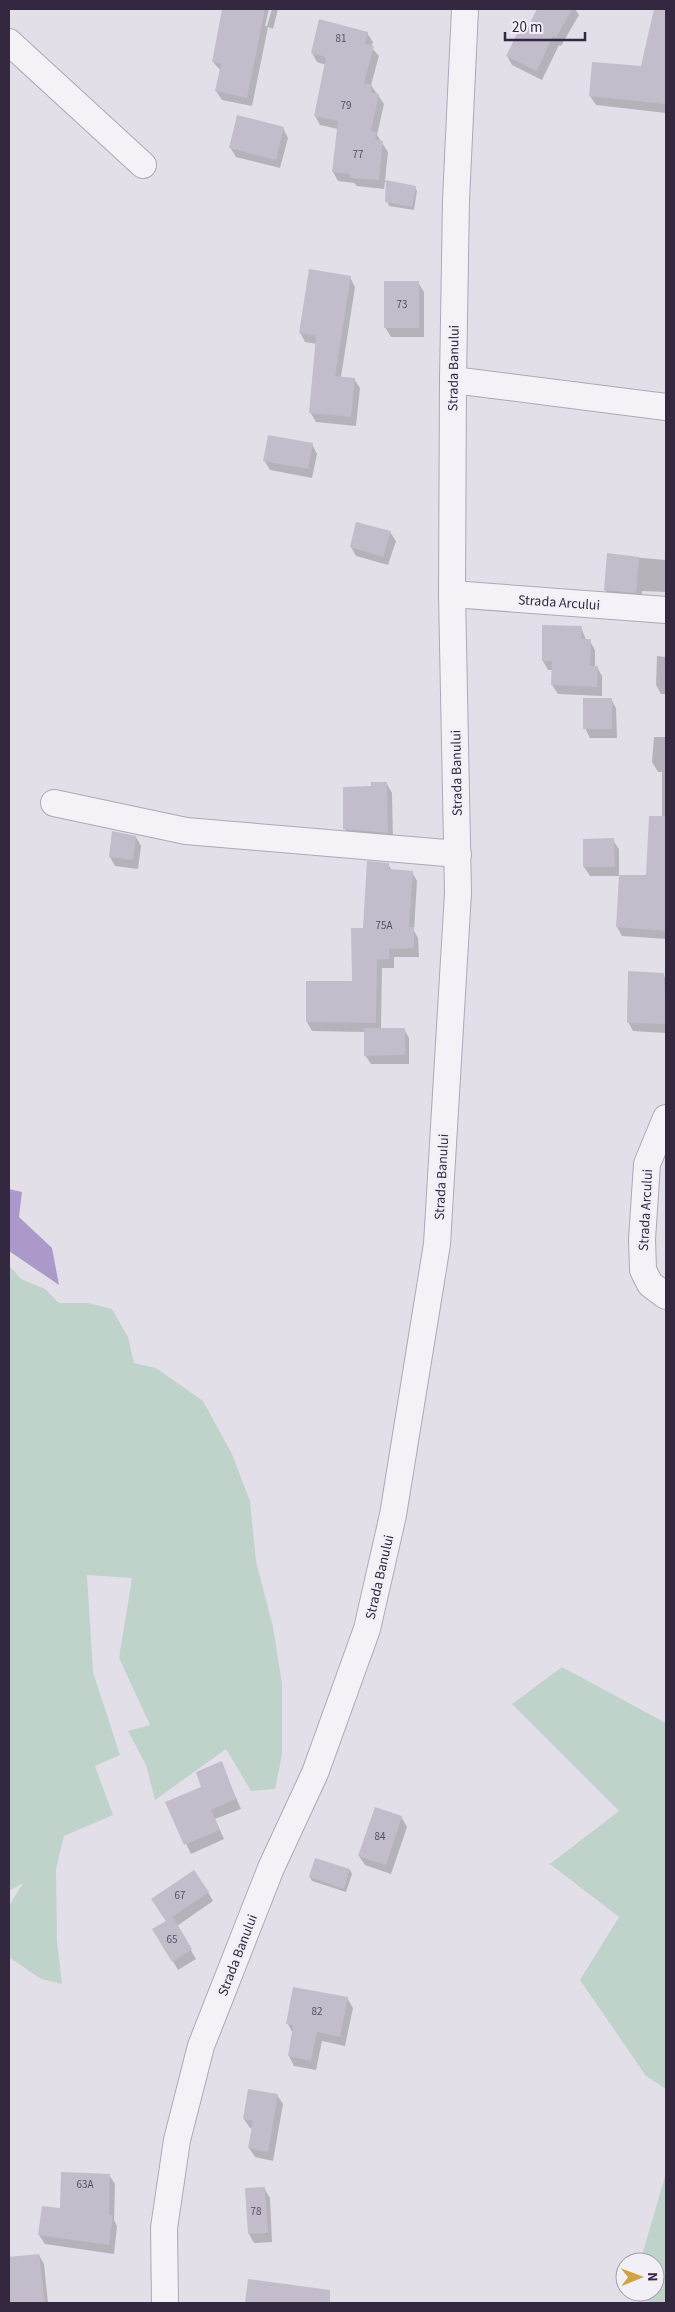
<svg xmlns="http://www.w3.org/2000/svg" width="675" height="2312" viewBox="0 0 675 2312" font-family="'Source Sans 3',sans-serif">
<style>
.green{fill:#c0d3cb}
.water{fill:#aa99c9}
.shadow{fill:#0003}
.building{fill:#c3bccb}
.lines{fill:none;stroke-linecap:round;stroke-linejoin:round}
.minor-casing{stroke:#aea8b6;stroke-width:28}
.minor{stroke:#f4f2f7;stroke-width:26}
.labels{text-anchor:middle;stroke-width:4;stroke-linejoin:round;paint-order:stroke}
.number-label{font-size:11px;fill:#574d63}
.street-label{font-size:14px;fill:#332840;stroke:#f2eff6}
</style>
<rect width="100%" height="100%" fill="#e3dfe9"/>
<!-- green -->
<g class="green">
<polygon points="9,1265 21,1279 45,1289 59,1303 88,1303 112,1309 128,1337 134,1363 156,1368 203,1401 232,1454 250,1501 256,1561 273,1627 282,1684 282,1755 275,1789 251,1791 226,1749 155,1800 146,1765 128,1731 150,1725 119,1658 132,1578 87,1575 93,1672 120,1755 95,1766 113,1815 64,1836 56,1869 57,1941 62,1984 41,1979 9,1957 9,1906 23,1883 9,1891"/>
<polygon points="562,1667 666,1723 666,2089 646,2076 580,1980 619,1917 550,1864 619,1811 512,1704"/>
<polygon points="666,2173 666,2303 649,2303 633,2292 655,2292 655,2262 640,2262"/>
</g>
<!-- water -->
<polygon class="water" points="9,1189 22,1192 19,1217 52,1248 59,1285 9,1251"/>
<!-- shadow -->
<g class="shadow">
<polygon points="226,9 269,9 265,26 267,26 272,9 278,9 273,29 268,27 252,106 222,100 216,91 221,71 213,62"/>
<polygon points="539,9 575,9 579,15 561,46 559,45 542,80 512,65 507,56 528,28"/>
<polygon points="655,11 666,14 666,113 596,105 590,96 642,67"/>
<polygon points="367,33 373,42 371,47 379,56 371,85 384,104 377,135 388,152 385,181 415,187 417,191 414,210 389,206 387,201 387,182 385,182 384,189 357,186 354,183 338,181 333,172 338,129 320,125 315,116 326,65 317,62 312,53"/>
<polygon points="283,128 288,138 280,168 236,157 230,147"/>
<polygon points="350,277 355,287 341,377 354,379 360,388 356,426 316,422 310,412 317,344 305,342 300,332"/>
<polygon points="418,282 424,292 424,337 391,337 385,327"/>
<polygon points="312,444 317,454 312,478 270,470 264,460"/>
<polygon points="390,532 396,541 388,565 356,556 351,547"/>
<polygon points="608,555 666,560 666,592 642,591 641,602 610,599 605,590"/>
<polygon points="581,627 586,640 590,641 595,650 595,667 597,667 602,676 602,696 558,694 552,685 553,670 548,670 543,661"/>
<polygon points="657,656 666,657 666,694 661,694 656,685"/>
<polygon points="611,699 616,708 617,738 590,738 585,728"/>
<polygon points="666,724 666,939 622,936 617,927 647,877 662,832 662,772 658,772 652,762 654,737 666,737"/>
<polygon points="387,784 392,793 393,842 350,838 345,829 372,787"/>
<polygon points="136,837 141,846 138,869 115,866 110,857"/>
<polygon points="613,840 619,849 619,876 590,876 584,867"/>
<polygon points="388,864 392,871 412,872 417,881 414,931 418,938 419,957 394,957 394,968 382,968 381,1029 404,1029 409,1038 409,1064 371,1064 365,1055 365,1032 312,1031 307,1022 353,982 364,929"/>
<polygon points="663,974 666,979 666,1033 633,1031 628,1022"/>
<polygon points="221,1763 241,1809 215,1819 224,1839 191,1854 167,1803 202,1788"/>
<polygon points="375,1809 402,1818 407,1827 391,1874 365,1865 359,1856"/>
<polygon points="350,1870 352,1874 346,1892 312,1881 310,1877"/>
<polygon points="208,1892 213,1901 177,1926 196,1959 178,1970 154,1929 167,1922 158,1909"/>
<polygon points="347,1998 353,2008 345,2046 322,2041 316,2070 294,2066 289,2056 293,2034 288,2024"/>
<polygon points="277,2095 283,2104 273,2161 255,2157 249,2148 253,2129 250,2128 244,2119"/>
<polygon points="109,2175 115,2184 114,2220 117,2226 114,2254 45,2244 39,2235 61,2210"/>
<polygon points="264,2188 270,2198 272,2242 254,2243 249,2234"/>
<polygon points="39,2255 44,2264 48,2303 9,2303 9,2258"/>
<polygon points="250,2280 323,2299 322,2303 246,2303"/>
</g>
<!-- building -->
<g class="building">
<polygon points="222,9 265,9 247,98 215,91 221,64 212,62"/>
<polygon points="537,9 572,9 556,38 553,36 537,71 506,56 522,24 528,27"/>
<polygon points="654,9 666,9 666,104 589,96 592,62 641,66"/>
<polygon points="319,19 368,32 365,44 374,46 364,83 372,85 371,92 379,94 371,131 377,132 375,140 383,141 379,180 350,178 350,174 332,172 338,121 314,116 326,57 311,53"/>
<polygon points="237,115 284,127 276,160 229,148"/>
<polygon points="386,180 416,186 412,207 385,202"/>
<polygon points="309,269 351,276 335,376 355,378 351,417 309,413 316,336 299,333"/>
<rect x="384" y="281" width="35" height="47"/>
<polygon points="268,435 313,443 308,469 263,461"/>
<polygon points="356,522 391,531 383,557 350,547"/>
<polygon points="607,553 639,557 636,593 604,590"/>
<polygon points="542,625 582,626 581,639 591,639 590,666 598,666 597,687 551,685 552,661 542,661"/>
<rect x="583" y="698" width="29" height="31"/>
<polygon points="371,782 387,782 388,833 343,829 343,787 371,786"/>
<polygon points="649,816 666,816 666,931 616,927 619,875 646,875"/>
<polygon points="112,831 136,836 133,860 109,857"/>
<polygon points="614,838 615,867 583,867 583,839"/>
<polygon points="367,861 389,863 389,869 413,871 409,927 414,927 414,948 389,949 389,959 377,960 376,1023 306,1022 306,981 352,981 351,928 363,928"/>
<polygon points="628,971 664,973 666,1024 627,1023"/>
<polygon points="364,1028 405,1028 405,1055 364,1056"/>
<polygon points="222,1761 236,1799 211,1810 220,1830 184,1845 165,1802 201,1787 196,1772"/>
<polygon points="375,1807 402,1816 386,1865 358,1856"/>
<polygon points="315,1858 350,1869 344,1889 309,1877"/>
<polygon points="194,1870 209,1892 166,1921 151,1899"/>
<polygon points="173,1917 192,1949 172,1962 152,1929"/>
<polygon points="293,1987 348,1997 340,2037 317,2032 311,2061 288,2056 293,2025 286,2024"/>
<polygon points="248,2089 278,2094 268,2152 248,2148 253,2121 243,2119"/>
<polygon points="61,2172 110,2174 109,2215 113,2216 109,2245 38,2235 42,2206 60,2208"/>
<polygon points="265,2187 268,2233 248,2234 245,2188"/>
<polygon points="39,2254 45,2303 9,2303 9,2257"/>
<polygon points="248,2279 330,2290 330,2303 245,2303"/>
</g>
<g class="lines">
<!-- minor casing -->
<g class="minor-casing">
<g id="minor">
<polyline points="9,42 143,165"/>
<polyline points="453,380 666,407"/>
<polyline points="452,594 666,610"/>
<polyline points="54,803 186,831 458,854"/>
<polyline points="666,1118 647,1164 642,1239 643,1270 650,1284 666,1296"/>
<polyline points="165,2303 164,2228 177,2140 201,2046 271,1868 315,1773 367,1629 393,1515 437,1244 458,893 452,594 453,380 456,200 465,9"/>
</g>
</g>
<!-- minor -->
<use href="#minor" class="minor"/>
</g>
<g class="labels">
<!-- number labels -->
<g class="number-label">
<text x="341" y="42">81</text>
<text x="346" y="109">79</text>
<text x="358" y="158">77</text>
<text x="402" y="308">73</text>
<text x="384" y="929">75A</text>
<text x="380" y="1840">84</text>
<text x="180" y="1899">67</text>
<text x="172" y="1943">65</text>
<text x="317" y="2015">82</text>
<text x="85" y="2188">63A</text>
<text x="256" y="2215">78</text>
</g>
<!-- street labels -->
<g class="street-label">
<text transform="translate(453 368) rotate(-89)" y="5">Strada Banului</text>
<text transform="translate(559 602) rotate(4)" y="5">Strada Arcului</text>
<text transform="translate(456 773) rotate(-91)" y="5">Strada Banului</text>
<text transform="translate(441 1177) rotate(-87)" y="5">Strada Banului</text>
<text transform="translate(645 1210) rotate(-87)" y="5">Strada Arcului</text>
<text transform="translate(379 1577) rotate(-77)" y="5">Strada Banului</text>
<text transform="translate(237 1955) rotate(-69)" y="5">Strada Banului</text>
</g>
</g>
<!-- border -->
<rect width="675" height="2312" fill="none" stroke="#332840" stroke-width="20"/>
<!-- north arrow -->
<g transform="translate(640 2277) rotate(89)"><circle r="24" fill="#f2eff6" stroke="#a69fad"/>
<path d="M0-4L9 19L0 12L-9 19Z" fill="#d0a241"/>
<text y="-8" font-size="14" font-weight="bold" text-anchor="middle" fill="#332840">N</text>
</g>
<!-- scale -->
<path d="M505 32v8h80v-8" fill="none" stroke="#332840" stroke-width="2.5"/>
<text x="512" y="32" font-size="15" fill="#332840" stroke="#f2eff6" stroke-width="4" paint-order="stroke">20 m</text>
</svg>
